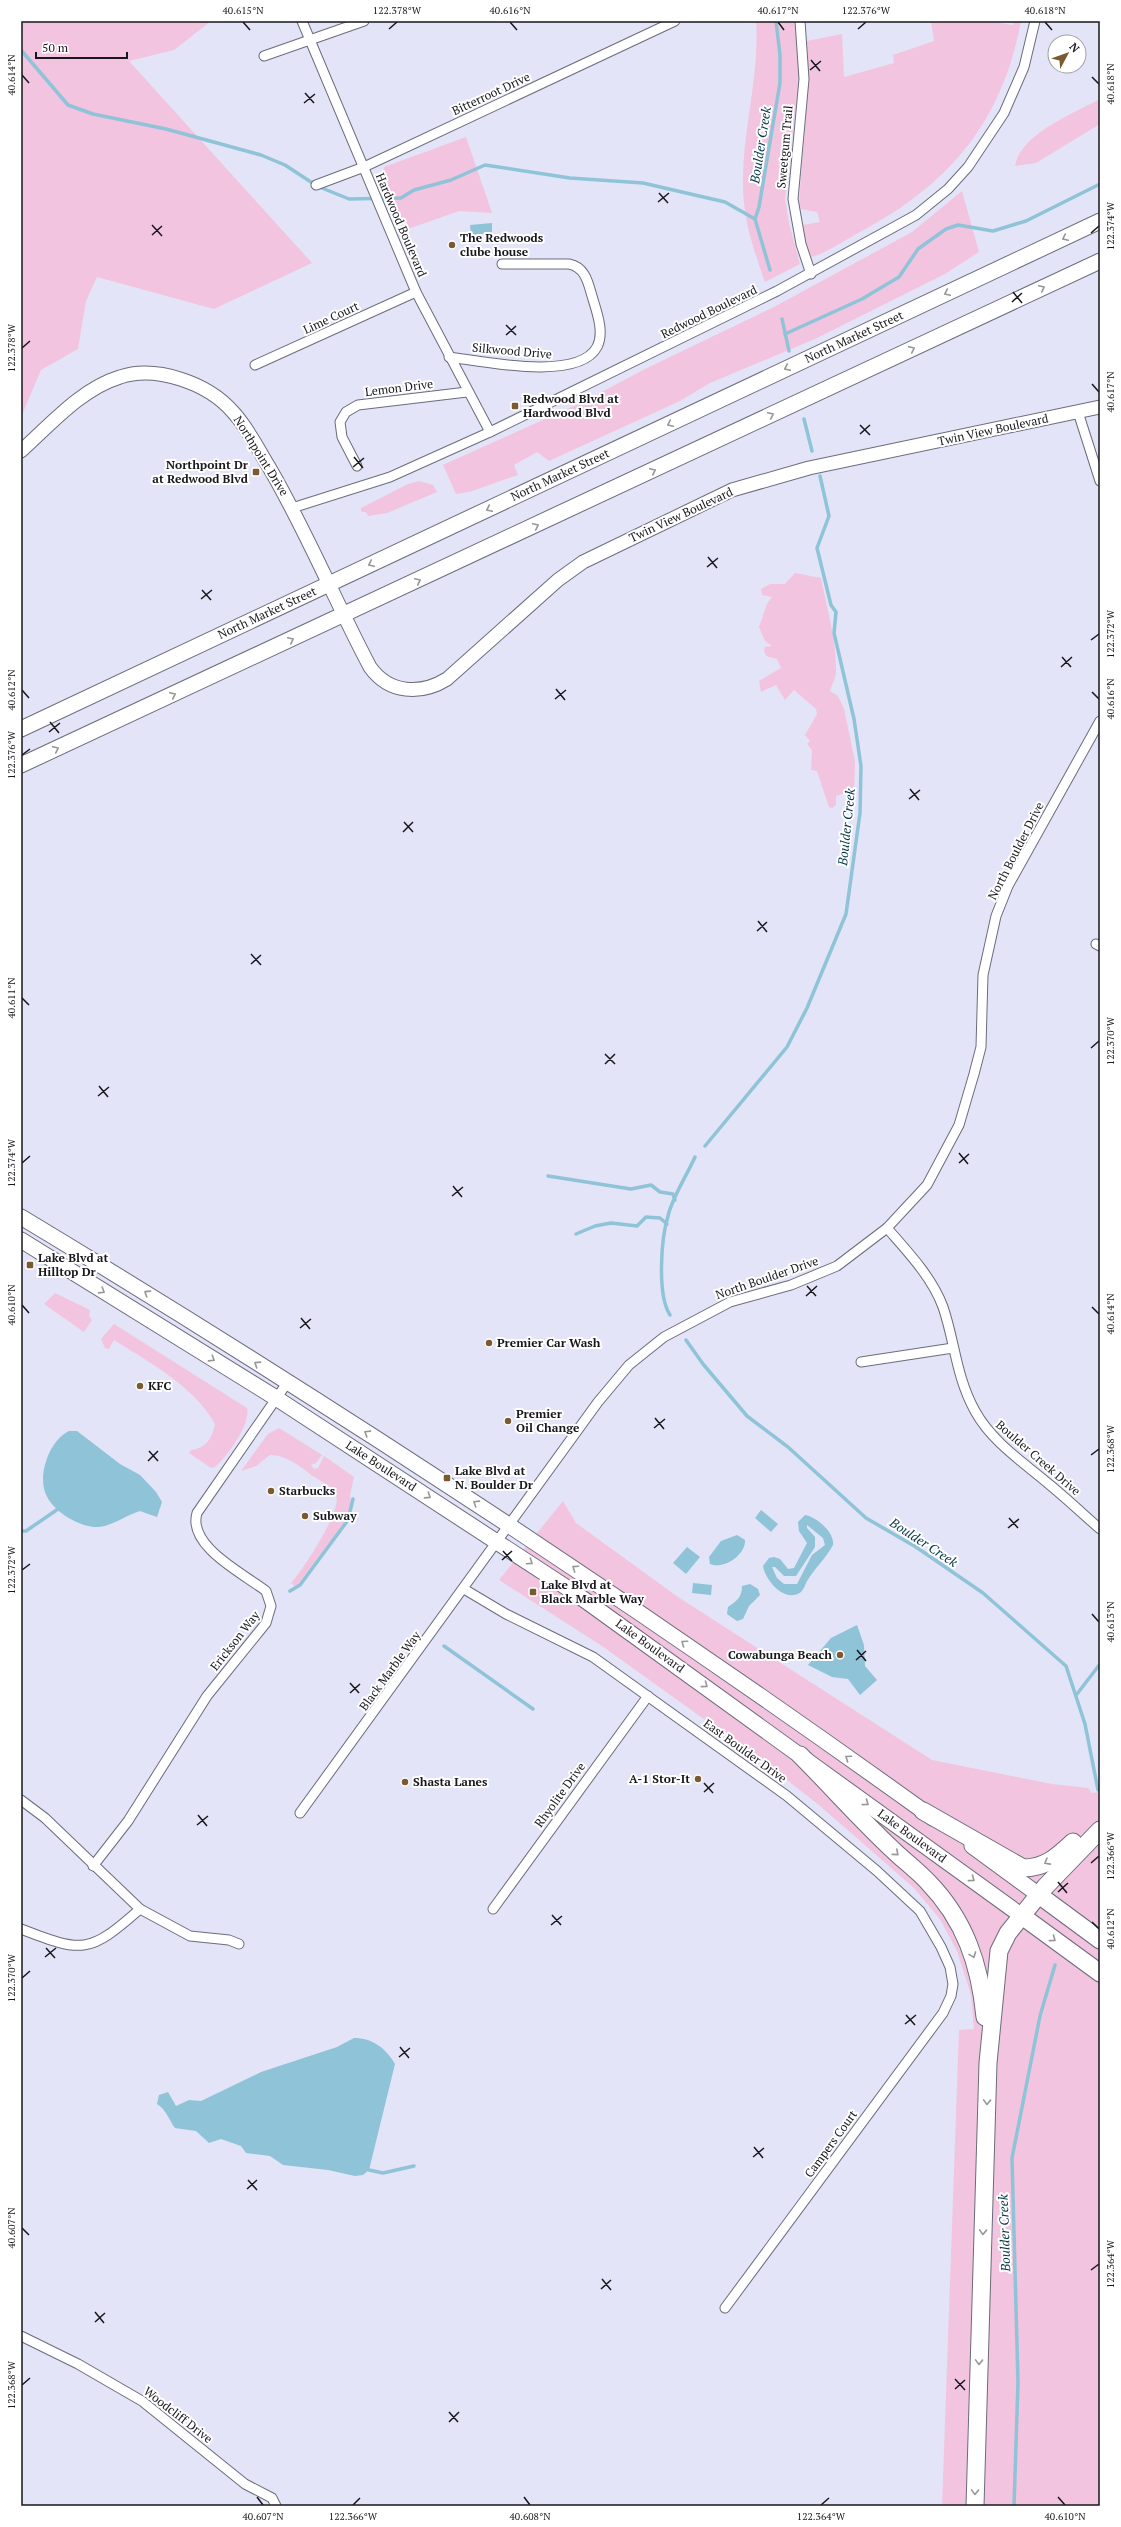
<svg xmlns="http://www.w3.org/2000/svg" width="1121" height="2527" viewBox="0 0 1121 2527" font-family="'PT Serif',serif">
<style>
.green{fill:#f3c4df}
.water{fill:#8ec3d8;fill-rule:evenodd}
.lines{fill:none;stroke-linecap:round;stroke-linejoin:round}
.stream{stroke:#8ec3d8;stroke-width:3.5}
.street-casing{stroke:#6b6c7c;stroke-width:11}
.secondary-casing{stroke:#6b6c7c;stroke-width:15}
.primary-casing{stroke:#6b6c7c;stroke-width:17}
.highway-casing{stroke:#6b6c7c;stroke-width:19}
.street{stroke:#fff;stroke-width:9}
.secondary{stroke:#fff;stroke-width:13}
.primary{stroke:#fff;stroke-width:15}
.highway{stroke:#fff;stroke-width:17}
.oneway{stroke:#979799}
.ticks{fill:none;stroke:#17171d;stroke-width:1.5}
.poi-dot{fill:#7b5a31;stroke:#fff;stroke-width:1.5}
.labels{text-anchor:middle;stroke-width:4;stroke-linejoin:round;paint-order:stroke}
.street-label{font-size:12px;fill:#17171d;stroke:#fff}
.poi-label{font-size:12px;font-weight:bold;fill:#17171d;stroke:#fff;text-anchor:start}
.water-label{font-size:13px;font-style:italic;fill:#023544;stroke:#fff}
.neatline{fill:none;stroke:#17171d;stroke-width:1.5}
.ticks-label{font-size:10px;text-anchor:middle;fill:#17171d}
</style>
<rect width="100%" height="100%" fill="#e3e4f7"/>
<!-- green -->
<g class="green">
<polygon points="21,21 211,21 174,50 129,61 312,263 214,309 97,277 86,301 78,349 41,370 21,417"/>
<path d="M756,21h38l4,25 1,31 -14,122 4,24 11,41 -35,18c-11,-31 -22,-63 -22,-97 -1,-55 17,-109 13,-164z"/>
<path d="M931,21h69v2l13,2 1,-4h7c-19,101 -71,163 -161,211 -15,8 -32,20 -48,25l-5,-7 -4,-25 17,-3 -3,-10 -16,-3 -2,-3c3,-56 11,-110 8,-165l35,-7 2,43 50,-14 -1,-8 41,-14z"/>
<path d="M1100,99v25l-64,39 -21,3c6,-33 58,-52 85,-67z"/>
<polygon points="466,137 492,213 459,211 405,230 382,180 384,167"/>
<polygon points="962,191 979,252 945,274 815,339 710,383 680,401 549,461 537,452 514,465 518,475 469,492 456,494 443,465 585,401 645,369 772,308 912,232"/>
<polygon points="419,481 433,485 437,492 387,513 368,516 367,513 361,511 361,508 367,505 408,484"/>
<path d="M795,573l26,5c6,30 16,65 15,96 -1,6 -5,11 -6,17l8,5 6,13 11,52 -1,29 -18,6v9l-4,3 -3,-1 -12,-36 -6,-1 1,-20 -5,-6 3,-3 -5,-6 12,-21 -1,-5 -22,-19 -9,10 -9,-15 -15,7 -2,-11 22,-13 -4,-9 -11,-3 -2,-5 1,-4 7,-1 -7,-5 -6,-14 8,-23 5,-7 -10,-2 -1,-6 9,-5h15z"/>
<polygon points="55,1293 90,1310 89,1316 92,1320 84,1332 44,1304"/>
<path d="M114,1324l133,84c4,16 -20,49 -32,59l-4,1 -22,-15 2,-3c15,-2 21,-11 24,-26 -20,-37 -66,-62 -101,-84l-5,9 -4,-1 -4,-9z"/>
<path d="M279,1428l43,27 -6,8 -5,2 3,4 4,-1 6,-12 30,21 -4,19 1,5 -2,15 -53,71 -5,-4c11,-12 52,-73 45,-88 -4,-10 -17,-14 -26,-21 -12,-9 -24,-19 -40,-19l-14,11 -15,5 27,-37z"/>
<polygon points="563,1501 576,1523 678,1597 932,1760 1052,1784 1088,1788 1092,1793 1100,1792 1100,2506 942,2506 959,2030 974,2029 971,1995 957,1951 940,1919 914,1888 819,1805 765,1763 602,1646 499,1580"/>
</g>
<!-- water -->
<g class="water">
<polygon points="492,223 492,233 471,235 470,225"/>
<path d="M69,1431h8l43,33 20,11 16,17 6,10 -5,15 -17,-6c-14,4 -30,17 -45,16 -18,-1 -44,-17 -50,-35 -7,-20 6,-53 24,-61z"/>
<polygon points="761,1510 778,1524 771,1532 755,1518"/>
<path d="M805,1515c12,2 30,18 28,30 -7,13 -18,23 -26,36 -2,4 -3,8 -6,11 -16,12 -36,-12 -38,-26l6,-8 5,-1 6,2 8,10 6,-1 13,-25 -8,-12 -1,-9zM807,1525l16,13 2,7 -13,10 -15,29h-13l-7,-6 -5,-11h3l9,9h12l19,-29v-10l-8,-9z"/>
<path d="M737,1535l8,5c1,15 -22,30 -35,24l-1,-7 12,-16z"/>
<polygon points="687,1547 700,1557 686,1574 673,1563"/>
<polygon points="693,1583 712,1585 711,1595 692,1593"/>
<path d="M750,1584l8,5 2,6 -11,11 -6,13 -6,2 -10,-7 1,-7c9,-6 14,-10 14,-21z"/>
<polygon points="857,1625 864,1645 865,1666 877,1680 860,1695 848,1679 832,1677 808,1665 831,1638"/>
<path d="M354,2038c18,0 32,10 41,26l-26,106 -6,5 -8,1 -27,-6 -45,-5 -13,-9 -24,-3 -5,-7 -20,-7 -12,4 -13,-12 -21,-3c-6,-8 -9,-19 -18,-24l2,-9 9,-3 8,14 13,-6 12,1 60,-29 76,-25z"/>
</g>
<g class="lines">
<!-- stream -->
<g class="stream">
<polyline points="21,50 68,105 93,114 166,129 261,155 285,165 317,186 349,199 401,198 414,190 451,180 485,165 570,178 643,183 725,202 755,219"/>
<polyline points="770,270 755,219 759,207 780,83 780,55 776,21"/>
<polyline points="782,319 789,351"/>
<polyline points="785,334 862,299 899,277 918,249 946,229 958,225 993,231 1026,221 1100,184"/>
<polyline points="804,419 812,451"/>
<polyline points="705,1146 787,1047 807,1008 846,914 860,813 861,766 854,719 834,633 836,612 831,605 817,548 829,516 820,476"/>
<polyline points="548,1176 631,1189 651,1185 660,1192 673,1194 675,1200"/>
<polyline points="576,1234 595,1226 611,1223 637,1226 646,1217 660,1218 667,1224"/>
<path d="M670,1315c-13,-20 -9,-76 -2,-99 4,-18 19,-41 27,-59"/>
<polyline points="686,1340 703,1364 747,1416 788,1447 866,1518 916,1547 983,1593 1066,1666 1085,1724 1098,1790"/>
<polyline points="21,1531 26,1531 61,1507"/>
<polyline points="290,1591 300,1585 348,1520 353,1499"/>
<polyline points="444,1646 533,1709"/>
<polyline points="1077,1694 1100,1664"/>
<polyline points="369,2170 383,2173 414,2166"/>
<polyline points="1014,2506 1018,2382 1012,2158 1040,2016 1055,1965"/>
</g>
<!-- street casing -->
<g class="street-casing">
<g id="street">
<polyline points="302,21 416,292 490,432"/>
<polyline points="800,21 804,79 793,199 801,244 811,274"/>
<polyline points="264,56 364,21"/>
<polyline points="316,185 364,167 675,21"/>
<path d="M449,357c33,4 129,25 148,-10 8,-15 -1,-37 -5,-51 -4,-14 -7,-29 -23,-32h-67"/>
<polyline points="255,365 416,292"/>
<polyline points="1078,412 1100,481"/>
<polyline points="357,466 342,437 340,422 346,412 358,405 467,392"/>
<polyline points="292,508 390,477 490,432 777,291 916,215 948,189 968,167 1004,113 1024,67 1035,21"/>
<polyline points="1096,944 1100,946"/>
<path d="M887,1228c20,23 45,49 56,79 12,35 13,70 32,104 17,31 48,51 75,74 17,14 33,29 50,44"/>
<polyline points="861,1362 953,1348"/>
<polyline points="464,1589 506,1614 593,1657 787,1796 877,1871 920,1911 941,1947 950,1967 953,1984 951,1996 943,2013 725,2308"/>
<polyline points="21,1800 45,1818 140,1909 190,1936 229,1940 239,1944"/>
<polyline points="300,1813 598,1402 629,1365 664,1337 730,1302 791,1285 837,1266 887,1228 927,1185 959,1125 974,1074 981,1047 983,975 996,916 1008,886 1100,721"/>
<path d="M93,1866l35,-45 79,-125 59,-73 5,-17 -5,-15c-22,-17 -79,-45 -69,-78l90,-130"/>
<polyline points="493,1909 648,1696"/>
<path d="M21,1929c62,24 68,25 119,-20"/>
<polyline points="21,2336 78,2364 142,2401 245,2484 272,2498 276,2506"/>
</g>
</g>
<!-- secondary casing -->
<g class="secondary-casing">
<path id="secondary" d="M21,451c30,-27 60,-62 99,-74 36,-12 88,6 113,35 15,16 25,37 36,55 38,65 66,134 101,200 19,27 51,28 77,12l111,-99 25,-18 149,-72 77,-22 291,-61"/>
</g>
<!-- primary casing -->
<g class="primary-casing">
<g id="primary">
<polyline points="21,729 1100,221"/>
<polyline points="21,765 1100,261"/>
<path d="M21,1217c312,188 616,388 912,601"/>
<polyline points="21,1240 276,1398 575,1593 1022,1916"/>
<polyline points="972,1846 1039,1895"/>
</g>
</g>
<!-- highway casing -->
<g class="highway-casing">
<g id="highway">
<path d="M800,1755c31,31 60,64 92,94 11,11 25,21 36,33 37,38 52,83 57,135"/>
<path d="M923,1811l100,57c22,0 34,-11 50,-26"/>
<polyline points="1039,1895 1100,1940"/>
<polyline points="1022,1916 1100,1973"/>
<polyline points="975,2506 988,2063 999,1951 1008,1933 1045,1887 1100,1830"/>
</g>
</g>
<!-- street -->
<use href="#street" class="street"/>
<!-- secondary -->
<use href="#secondary" class="secondary"/>
<!-- primary -->
<use href="#primary" class="primary"/>
<!-- highway -->
<use href="#highway" class="highway"/>
</g>
<!-- one-way arrows -->
<defs><path id="oneway-chevron" d="M-2-3.5L2.5 0L-2 3.5" fill="none" stroke-width="1.6" stroke-linecap="round" stroke-linejoin="round"/></defs>
<g class="oneway">
<use href="#oneway-chevron" transform="translate(1065 238) rotate(155)"/>
<use href="#oneway-chevron" transform="translate(1042 288) rotate(-25)"/>
<use href="#oneway-chevron" transform="translate(947 293) rotate(155)"/>
<use href="#oneway-chevron" transform="translate(912 349) rotate(-25)"/>
<use href="#oneway-chevron" transform="translate(787 368) rotate(155)"/>
<use href="#oneway-chevron" transform="translate(771 415) rotate(-25)"/>
<use href="#oneway-chevron" transform="translate(670 424) rotate(155)"/>
<use href="#oneway-chevron" transform="translate(653 471) rotate(-25)"/>
<use href="#oneway-chevron" transform="translate(489 509) rotate(155)"/>
<use href="#oneway-chevron" transform="translate(536 526) rotate(-25)"/>
<use href="#oneway-chevron" transform="translate(371 564) rotate(155)"/>
<use href="#oneway-chevron" transform="translate(418 581) rotate(-25)"/>
<use href="#oneway-chevron" transform="translate(291 640) rotate(-25)"/>
<use href="#oneway-chevron" transform="translate(173 695) rotate(-25)"/>
<use href="#oneway-chevron" transform="translate(56 749) rotate(-25)"/>
<use href="#oneway-chevron" transform="translate(102 1291) rotate(32)"/>
<use href="#oneway-chevron" transform="translate(147 1293) rotate(-147)"/>
<use href="#oneway-chevron" transform="translate(212 1359) rotate(32)"/>
<use href="#oneway-chevron" transform="translate(257 1364) rotate(-147)"/>
<use href="#oneway-chevron" transform="translate(367 1433) rotate(-148)"/>
<use href="#oneway-chevron" transform="translate(428 1496) rotate(33)"/>
<use href="#oneway-chevron" transform="translate(476 1503) rotate(-148)"/>
<use href="#oneway-chevron" transform="translate(530 1562) rotate(34)"/>
<use href="#oneway-chevron" transform="translate(575 1568) rotate(-146)"/>
<use href="#oneway-chevron" transform="translate(684 1643) rotate(-145)"/>
<use href="#oneway-chevron" transform="translate(705 1685) rotate(36)"/>
<use href="#oneway-chevron" transform="translate(848 1758) rotate(-145)"/>
<use href="#oneway-chevron" transform="translate(866 1803) rotate(36)"/>
<use href="#oneway-chevron" transform="translate(896 1853) rotate(41)"/>
<use href="#oneway-chevron" transform="translate(1047 1862) rotate(151)"/>
<use href="#oneway-chevron" transform="translate(972 1879) rotate(36)"/>
<use href="#oneway-chevron" transform="translate(1053 1939) rotate(36)"/>
<use href="#oneway-chevron" transform="translate(973 1955) rotate(70)"/>
<use href="#oneway-chevron" transform="translate(987 2102) rotate(92)"/>
<use href="#oneway-chevron" transform="translate(983 2232) rotate(92)"/>
<use href="#oneway-chevron" transform="translate(979 2362) rotate(92)"/>
<use href="#oneway-chevron" transform="translate(975 2492) rotate(92)"/>
</g>
<!-- ticks -->
<path class="ticks" d="M243,22l7,8M510,22l7,8M778,22l6,8M1045,22l7,8M389,29l8,-7M858,29l8,-7M811,60l9,11M810,70l11,-9M22,75l7,8M1092,77l7,7M305,93l9,10M304,103l11,-9M659,193l9,10M658,202l11,-9M152,225l10,11M1091,233l8,-7M152,235l10,-9M1013,292l9,11M1012,302l10,-9M506,325l10,10M506,335l10,-9M22,348l8,-7M1092,384l7,8M860,425l10,10M860,434l10,-9M354,457l9,11M353,467l11,-9M708,557l9,11M707,567l11,-9M202,590l9,10M201,599l11,-9M1091,640l8,-6M1062,657l9,10M1061,667l11,-10M556,689l9,11M22,690l7,8M1092,692l7,7M555,699l11,-9M50,722l9,11M49,732l11,-9M22,755l8,-6M910,789l9,11M909,799l11,-9M404,822l9,10M403,832l10,-10M758,921l9,11M757,931l10,-9M251,954l10,11M251,964l10,-9M22,998l7,7M1091,1048l8,-7M605,1054l10,10M605,1064l10,-10M99,1086l9,11M98,1096l11,-9M959,1153l9,11M22,1163l8,-7M959,1163l10,-9M453,1186l9,11M452,1196l11,-9M807,1286l9,10M806,1296l11,-10M22,1305l7,8M1092,1307l7,7M301,1318l9,11M300,1328l11,-9M655,1418l9,11M654,1428l11,-9M149,1451l9,10M1091,1455l8,-6M148,1461l10,-10M1009,1518l9,10M1008,1528l11,-9M503,1551l9,10M502,1560l10,-9M22,1570l8,-6M1092,1614l7,8M857,1650l9,11M856,1660l10,-9M350,1683l9,10M350,1693l10,-9M704,1783l9,10M704,1792l10,-9M198,1815l9,11M197,1825l11,-9M1091,1863l8,-7M1058,1882l9,11M1058,1892l10,-9M552,1915l9,10M1092,1922l7,7M551,1925l11,-9M46,1948l9,10M45,1957l11,-9M22,1978l8,-7M906,2015l9,10M905,2024l11,-9M400,2047l9,11M399,2057l11,-9M754,2147l9,11M753,2157l11,-9M248,2180l9,10M247,2189l10,-9M22,2228l7,7M1091,2270l8,-6M602,2279l9,11M601,2289l10,-9M95,2312l9,11M95,2322l10,-9M955,2379l10,11M22,2385l8,-7M955,2389l10,-9M449,2412l9,10M449,2422l10,-10M257,2497l6,8M524,2497l6,8M1058,2497l7,8M353,2505l7,-7M821,2505l8,-7"/>
<!-- markers -->
<g class="poi-dot">
<circle cx="452" cy="245" r="4"/>
<rect x="511" y="402" width="8" height="8" rx="2"/>
<rect x="252" y="468" width="8" height="8" rx="2"/>
<rect x="26" y="1261" width="8" height="8" rx="2"/>
<circle cx="489" cy="1343" r="4"/>
<circle cx="140" cy="1386" r="4"/>
<circle cx="508" cy="1421" r="4"/>
<rect x="443" y="1474" width="8" height="8" rx="2"/>
<circle cx="271" cy="1491" r="4"/>
<circle cx="305" cy="1516" r="4"/>
<rect x="529" y="1588" width="8" height="8" rx="2"/>
<circle cx="840" cy="1655" r="4"/>
<circle cx="698" cy="1779" r="4"/>
<circle cx="405" cy="1782" r="4"/>
</g>
<g class="labels">
<!-- street labels -->
<g class="street-label">
<text transform="translate(491 94) rotate(-25)" y="4">Bitterroot Drive</text>
<text transform="translate(785 147) rotate(-85)" y="4">Sweetgum Trail</text>
<text transform="translate(401 225) rotate(67)" y="4">Hardwood Boulevard</text>
<text transform="translate(709 312) rotate(-26)" y="4">Redwood Boulevard</text>
<text transform="translate(331 318) rotate(-25)" y="4">Lime Court</text>
<text transform="translate(854 337) rotate(-25)" y="4">North Market Street</text>
<text transform="translate(512 351) rotate(5)" y="4">Silkwood Drive</text>
<text transform="translate(399 388) rotate(-7)" y="4">Lemon Drive</text>
<text transform="translate(993 430) rotate(-12)" y="4">Twin View Boulevard</text>
<text transform="translate(261 456) rotate(58)" y="4">Northpoint Drive</text>
<text transform="translate(560 475) rotate(-25)" y="4">North Market Street</text>
<text transform="translate(681 515) rotate(-25)" y="4">Twin View Boulevard</text>
<text transform="translate(267 613) rotate(-25)" y="4">North Market Street</text>
<text transform="translate(1016 851) rotate(-63)" y="4">North Boulder Drive</text>
<text transform="translate(767 1278) rotate(-19)" y="4">North Boulder Drive</text>
<text transform="translate(1038 1458) rotate(41)" y="4">Boulder Creek Drive</text>
<text transform="translate(381 1466) rotate(33)" y="4">Lake Boulevard</text>
<text transform="translate(235 1641) rotate(-52)" y="4">Erickson Way</text>
<text transform="translate(650 1646) rotate(36)" y="4">Lake Boulevard</text>
<text transform="translate(390 1671) rotate(-54)" y="4">Black Marble Way</text>
<text transform="translate(745 1751) rotate(36)" y="4">East Boulder Drive</text>
<text transform="translate(560 1795) rotate(-54)" y="4">Rhyolite Drive</text>
<text transform="translate(912 1836) rotate(36)" y="4">Lake Boulevard</text>
<text transform="translate(831 2144) rotate(-54)" y="4">Campers Court</text>
<text transform="translate(178 2415) rotate(38)" y="4">Woodcliff Drive</text>
</g>
<!-- poi labels -->
<g class="poi-label">
<text x="460" y="242">The Redwoods<tspan x="460" dy="14">clube house</tspan></text>
<text x="523" y="403">Redwood Blvd at<tspan x="523" dy="14">Hardwood Blvd</tspan></text>
<text x="248" y="469" text-anchor="end">Northpoint Dr<tspan x="248" dy="14">at Redwood Blvd</tspan></text>
<text x="38" y="1262">Lake Blvd at<tspan x="38" dy="14">Hilltop Dr</tspan></text>
<text x="497" y="1347">Premier Car Wash</text>
<text x="148" y="1390">KFC</text>
<text x="516" y="1418">Premier<tspan x="516" dy="14">Oil Change</tspan></text>
<text x="455" y="1475">Lake Blvd at<tspan x="455" dy="14">N. Boulder Dr</tspan></text>
<text x="279" y="1495">Starbucks</text>
<text x="313" y="1520">Subway</text>
<text x="541" y="1589">Lake Blvd at<tspan x="541" dy="14">Black Marble Way</tspan></text>
<text x="832" y="1659" text-anchor="end">Cowabunga Beach</text>
<text x="690" y="1783" text-anchor="end">A-1 Stor-It</text>
<text x="413" y="1786">Shasta Lanes</text>
</g>
<!-- water labels -->
<g class="water-label">
<text transform="translate(760 145) rotate(-81)" y="5">Boulder Creek</text>
<text transform="translate(846 827) rotate(-84)" y="5">Boulder Creek</text>
<text transform="translate(924 1542) rotate(33)" y="5">Boulder Creek</text>
<text transform="translate(1004 2233) rotate(-92)" y="5">Boulder Creek</text>
</g>
</g>
<!-- border -->
<rect width="1121" height="2527" fill="none" stroke="#ffffff" stroke-width="44"/>
<!-- north arrow -->
<g transform="translate(1067 54) rotate(49)"><circle r="19" fill="#ffffff" stroke="#a2a2a5"/>
<path d="M0-3L7 15L0 10L-7 15Z" fill="#7b5a31"/>
<text y="-6" font-size="11" font-weight="bold" text-anchor="middle" fill="#17171d">N</text>
</g>
<!-- scale -->
<path d="M36 52v6h91v-6" fill="none" stroke="#17171d" stroke-width="2"/>
<text x="42" y="52" font-size="12" fill="#17171d" stroke="#ffffff" stroke-width="3" paint-order="stroke">50 m</text>
<rect x="22" y="22" width="1077" height="2483" class="neatline"/>
<g class="ticks-label">
<text x="243" y="14">40.615°N</text>
<text x="397" y="14">122.378°W</text>
<text x="510" y="14">40.616°N</text>
<text x="778" y="14">40.617°N</text>
<text x="866" y="14">122.376°W</text>
<text x="1045" y="14">40.618°N</text>
<text transform="translate(11 75) rotate(-90)" y="4">40.614°N</text>
<text transform="translate(1110 84) rotate(-90)" y="4">40.618°N</text>
<text transform="translate(1110 226) rotate(-90)" y="4">122.374°W</text>
<text transform="translate(11 348) rotate(-90)" y="4">122.378°W</text>
<text transform="translate(1110 392) rotate(-90)" y="4">40.617°N</text>
<text transform="translate(1110 634) rotate(-90)" y="4">122.372°W</text>
<text transform="translate(11 690) rotate(-90)" y="4">40.612°N</text>
<text transform="translate(1110 699) rotate(-90)" y="4">40.616°N</text>
<text transform="translate(11 755) rotate(-90)" y="4">122.376°W</text>
<text transform="translate(11 998) rotate(-90)" y="4">40.611°N</text>
<text transform="translate(1110 1041) rotate(-90)" y="4">122.370°W</text>
<text transform="translate(11 1163) rotate(-90)" y="4">122.374°W</text>
<text transform="translate(11 1305) rotate(-90)" y="4">40.610°N</text>
<text transform="translate(1110 1314) rotate(-90)" y="4">40.614°N</text>
<text transform="translate(1110 1449) rotate(-90)" y="4">122.368°W</text>
<text transform="translate(11 1570) rotate(-90)" y="4">122.372°W</text>
<text transform="translate(1110 1622) rotate(-90)" y="4">40.613°N</text>
<text transform="translate(1110 1856) rotate(-90)" y="4">122.366°W</text>
<text transform="translate(1110 1929) rotate(-90)" y="4">40.612°N</text>
<text transform="translate(11 1978) rotate(-90)" y="4">122.370°W</text>
<text transform="translate(11 2228) rotate(-90)" y="4">40.607°N</text>
<text transform="translate(1110 2264) rotate(-90)" y="4">122.364°W</text>
<text transform="translate(11 2385) rotate(-90)" y="4">122.368°W</text>
<text x="263" y="2520">40.607°N</text>
<text x="353" y="2520">122.366°W</text>
<text x="530" y="2520">40.608°N</text>
<text x="821" y="2520">122.364°W</text>
<text x="1065" y="2520">40.610°N</text>
</g>
</svg>
